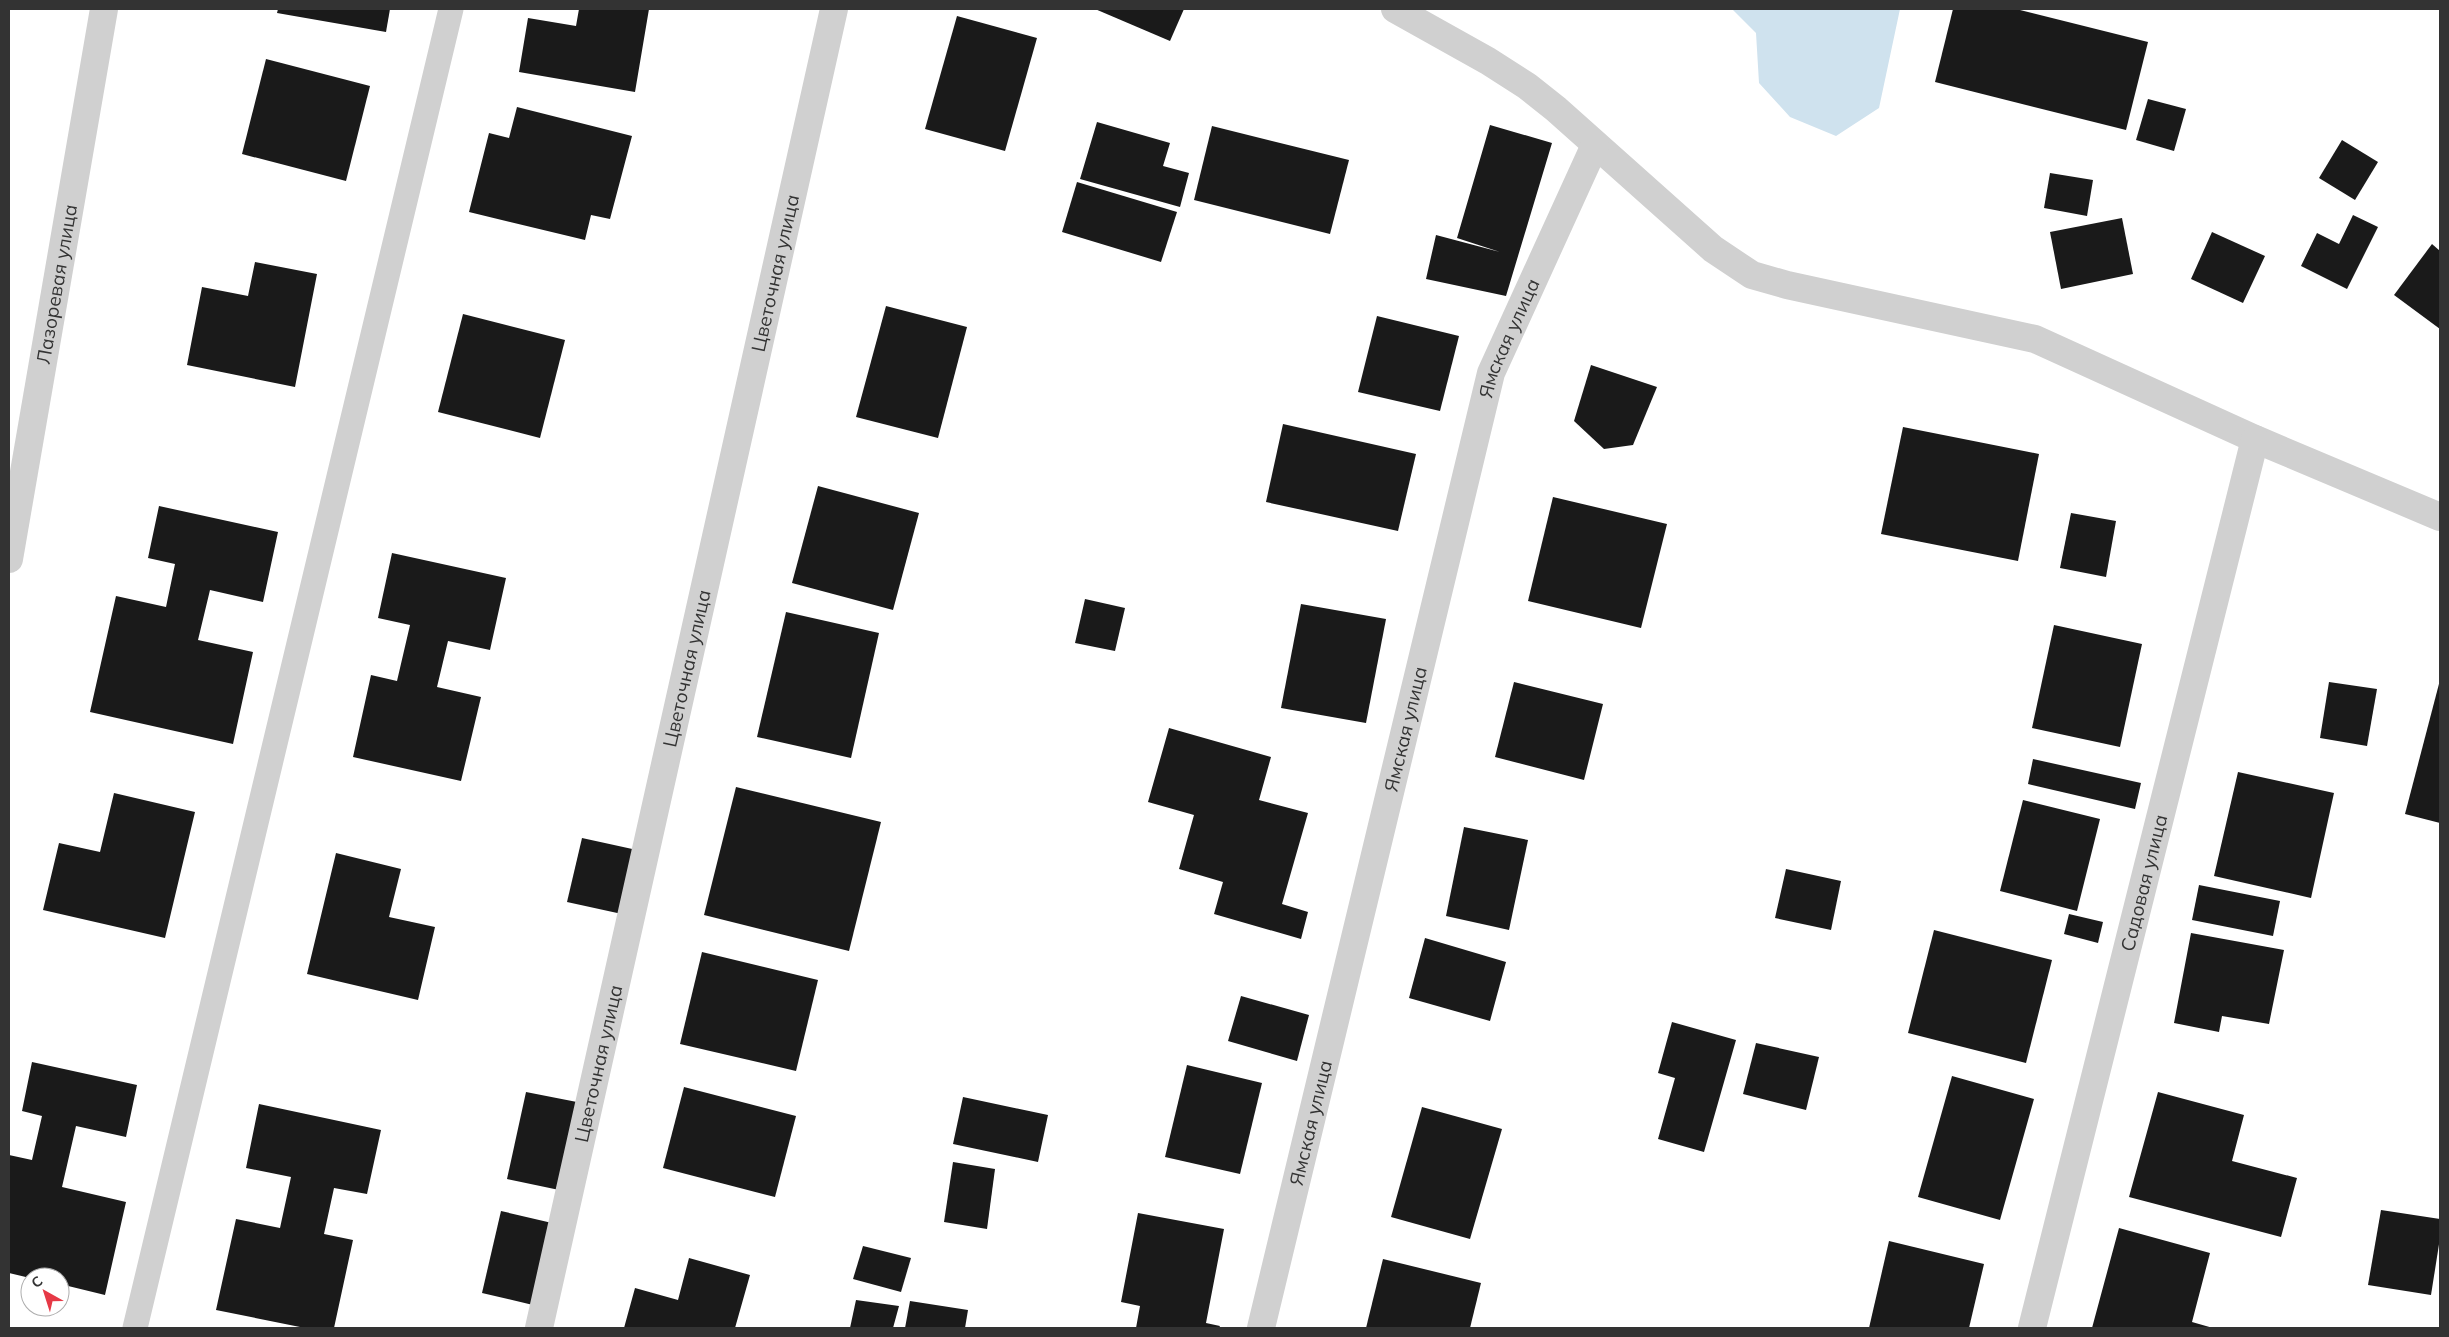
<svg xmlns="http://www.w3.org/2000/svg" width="2449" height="1337" viewBox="0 0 2449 1337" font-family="Mulish,sans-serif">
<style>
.water{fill:#cfe2ee}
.building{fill:#1a1a1a}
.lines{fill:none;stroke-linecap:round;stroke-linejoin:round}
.lane{stroke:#d0d0d0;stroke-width:25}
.street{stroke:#d0d0d0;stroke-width:28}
.labels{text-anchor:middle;stroke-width:5;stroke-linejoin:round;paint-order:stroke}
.street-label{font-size:19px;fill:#333;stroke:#fff}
</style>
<rect width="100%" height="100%" fill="#fff"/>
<!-- water -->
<polygon class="water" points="1732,9 1900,9 1879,108 1836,136 1790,117 1759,83 1756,33"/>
<!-- building -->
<g class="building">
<polygon points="278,9 390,9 386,32 277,13"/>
<polygon points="579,9 649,9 635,92 519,72 528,18 576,26"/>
<polygon points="1095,9 1184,9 1170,41"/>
<polygon points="1953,9 2016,9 2148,42 2126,130 1935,82"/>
<polygon points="957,16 1037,38 1005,151 925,129"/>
<polygon points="266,59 370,86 346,181 242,154"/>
<polygon points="2148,99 2186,109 2174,151 2136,140"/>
<polygon points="517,107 632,136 610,219 591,215 585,240 469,212 489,133 509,138"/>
<polygon points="1097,122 1170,143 1163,166 1189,173 1180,207 1080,179"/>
<polygon points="1490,125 1552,143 1506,296 1426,279 1436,235 1500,252 1457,238"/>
<polygon points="1212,126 1349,160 1330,234 1194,200"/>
<polygon points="2342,140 2378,162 2355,200 2319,178"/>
<polygon points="2050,173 2093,180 2087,216 2044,208"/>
<polygon points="1077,182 1177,212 1161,262 1062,232"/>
<polygon points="2353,215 2378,227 2347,289 2301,266 2317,233 2339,244"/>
<polygon points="2122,218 2133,274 2061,289 2050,232"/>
<polygon points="2212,232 2265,256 2243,303 2191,279"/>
<polygon points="2432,244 2440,251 2440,329 2394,295"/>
<polygon points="255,262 317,274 295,387 187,365 202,287 248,296"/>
<polygon points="886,306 967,327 938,438 856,417"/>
<polygon points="463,314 565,340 540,438 438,412"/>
<polygon points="1377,316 1459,336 1440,411 1358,392"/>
<polygon points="1591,365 1657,387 1633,445 1604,449 1574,421"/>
<polygon points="1283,424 1416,454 1398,531 1266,502"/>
<polygon points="1903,427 2039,454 2018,561 1881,534"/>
<polygon points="818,486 919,513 893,610 792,583"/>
<polygon points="1553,497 1667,524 1641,628 1528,601"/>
<polygon points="159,506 278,532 263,602 210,590 198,640 253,652 233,744 90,712 116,596 166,607 175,564 148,558"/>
<polygon points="2071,513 2116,521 2106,577 2060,568"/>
<polygon points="392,553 506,578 490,650 448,641 437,687 481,697 461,781 353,757 371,675 397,681 410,625 378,618"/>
<polygon points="1085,599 1125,608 1115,651 1075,643"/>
<polygon points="1301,604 1386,619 1366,723 1281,708"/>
<polygon points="786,612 879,633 851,758 757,737"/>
<polygon points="2054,625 2142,644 2120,747 2032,728"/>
<polygon points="2440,680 2440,823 2405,814"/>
<polygon points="1514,682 1603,704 1584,780 1495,757"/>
<polygon points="2329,682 2377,689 2367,746 2320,738"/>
<polygon points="1169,728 1271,757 1259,800 1308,813 1282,904 1308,912 1301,939 1214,914 1223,882 1179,869 1194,815 1148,802"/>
<polygon points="2033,759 2141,783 2135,809 2028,784"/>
<polygon points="2238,772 2334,793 2311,898 2214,876"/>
<polygon points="736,787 881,822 849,951 704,915"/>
<polygon points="114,793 195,812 165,938 43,910 59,843 100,852"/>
<polygon points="2023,800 2100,819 2077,911 2000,891"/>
<polygon points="1464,827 1528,840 1509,930 1446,916"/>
<polygon points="582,838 646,852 631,916 567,902"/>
<polygon points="336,853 401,869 389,917 435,927 418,1000 307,974"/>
<polygon points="1786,869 1841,881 1831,930 1775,918"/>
<polygon points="2199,885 2280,901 2273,936 2192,920"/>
<polygon points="2069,914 2103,922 2098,943 2064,934"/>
<polygon points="1934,930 2052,960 2026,1063 1908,1033"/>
<polygon points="2191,933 2284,950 2269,1024 2222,1016 2219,1032 2174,1023"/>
<polygon points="1425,938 1506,962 1490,1021 1409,998"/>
<polygon points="702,952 818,980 796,1071 680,1044"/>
<polygon points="1241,996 1309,1015 1297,1061 1228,1041"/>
<polygon points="1672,1022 1736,1040 1704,1152 1658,1139 1675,1078 1658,1073"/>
<polygon points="1756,1043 1819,1057 1806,1110 1743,1094"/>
<polygon points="32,1062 137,1085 126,1137 76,1126 62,1187 126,1202 105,1295 60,1284 60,1277 30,1278 9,1273 9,1155 32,1160 42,1116 22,1111"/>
<polygon points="1187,1065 1262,1083 1240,1174 1165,1157"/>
<polygon points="1952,1076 2034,1099 2000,1220 1918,1197"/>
<polygon points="684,1087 796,1116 775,1197 663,1168"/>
<polygon points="526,1092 582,1103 564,1191 507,1179"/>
<polygon points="2158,1092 2244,1115 2232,1161 2297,1178 2281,1237 2129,1197"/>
<polygon points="963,1097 1048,1115 1038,1162 953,1144"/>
<polygon points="259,1104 381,1130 367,1194 334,1188 324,1234 353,1240 334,1328 305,1328 216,1310 236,1219 280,1228 291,1177 246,1168"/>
<polygon points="1422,1107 1502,1129 1470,1239 1391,1217"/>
<polygon points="953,1162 995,1169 987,1229 944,1222"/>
<polygon points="2381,1210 2440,1219 2440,1238 2431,1295 2368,1285"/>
<polygon points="501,1211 552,1223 533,1305 482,1293"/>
<polygon points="1138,1213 1224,1229 1206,1323 1220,1326 1219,1328 1136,1328 1140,1306 1121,1302"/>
<polygon points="2119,1228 2210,1253 2192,1322 2213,1328 2092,1328"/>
<polygon points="1889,1241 1984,1264 1969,1328 1869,1328"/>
<polygon points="863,1246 911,1258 901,1292 853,1279"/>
<polygon points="689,1258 750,1275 735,1328 624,1328 635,1288 678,1300"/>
<polygon points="1383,1259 1481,1283 1470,1328 1366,1328"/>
<polygon points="856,1300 899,1306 893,1328 850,1328"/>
<polygon points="910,1301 968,1310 965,1328 905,1328"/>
</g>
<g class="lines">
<!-- lane -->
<polyline class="lane" points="135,1328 451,9"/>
<!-- street -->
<g class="street">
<polyline points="1395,9 1488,61 1527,86 1556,109 1713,249 1752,275 1787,285 2035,339 2255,439 2440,517"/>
<path id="s1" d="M9,559l95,-550"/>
<path id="s2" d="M539,1328l295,-1319"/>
<path id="s3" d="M1261,1328l230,-955 104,-228"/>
<path id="s4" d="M2032,1328l223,-889"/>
</g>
</g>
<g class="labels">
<!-- street labels -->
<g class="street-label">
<text dy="7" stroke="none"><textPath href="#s2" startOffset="1081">Цветочная улица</textPath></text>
<text dy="7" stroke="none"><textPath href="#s1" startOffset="279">Лазоревая улица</textPath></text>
<text dy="7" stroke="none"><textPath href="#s3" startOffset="1021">Ямская улица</textPath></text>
<text dy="7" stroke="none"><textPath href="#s2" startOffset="676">Цветочная улица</textPath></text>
<text dy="7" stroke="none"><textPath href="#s3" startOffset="616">Ямская улица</textPath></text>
<text dy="7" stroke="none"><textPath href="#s4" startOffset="459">Садовая улица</textPath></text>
<text dy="7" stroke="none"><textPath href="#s2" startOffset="271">Цветочная улица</textPath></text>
<text dy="7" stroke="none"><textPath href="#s3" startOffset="211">Ямская улица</textPath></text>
</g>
</g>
<!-- border -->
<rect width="2449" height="1337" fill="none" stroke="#333333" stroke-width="20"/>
<!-- north arrow -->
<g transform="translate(45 1292) rotate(321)"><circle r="24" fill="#ffffff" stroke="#adadad"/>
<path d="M0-4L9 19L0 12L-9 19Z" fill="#e63946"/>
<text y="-8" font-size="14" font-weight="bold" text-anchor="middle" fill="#333333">С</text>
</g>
</svg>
